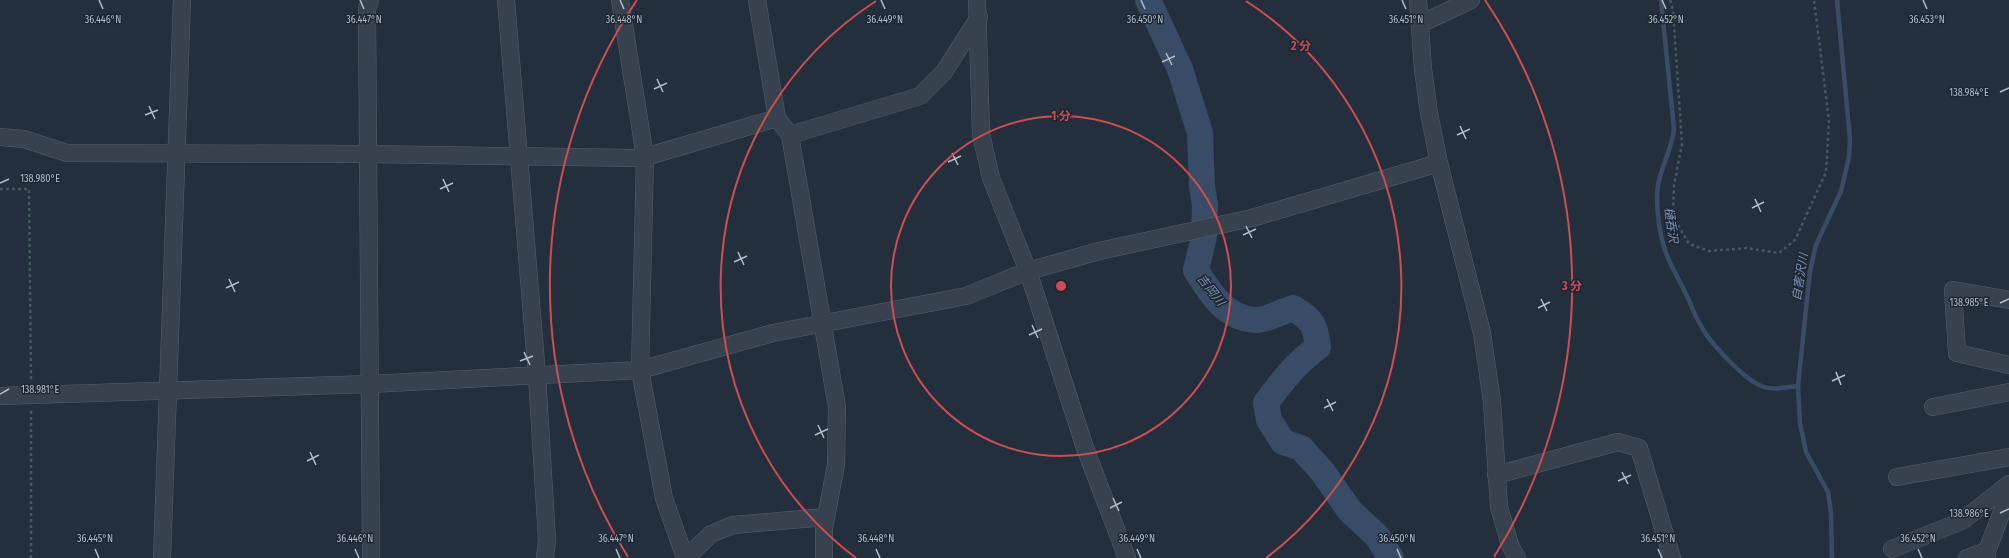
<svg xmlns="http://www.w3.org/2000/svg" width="2009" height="558" viewBox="0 0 2009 558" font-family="'Fira Sans Condensed','Noto Sans JP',sans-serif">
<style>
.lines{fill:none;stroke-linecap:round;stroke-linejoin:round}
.stream{stroke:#394c67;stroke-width:4.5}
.river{stroke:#394c67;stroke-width:26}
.minor-casing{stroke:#565f6c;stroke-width:18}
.path{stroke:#44595c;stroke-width:2.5;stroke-dasharray:3 3;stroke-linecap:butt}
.minor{stroke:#38414e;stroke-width:17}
.ticks{fill:none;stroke:#b4bcc9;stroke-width:1.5}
.ring{fill:none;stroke:#ce4d50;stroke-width:2}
.labels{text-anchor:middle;stroke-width:3;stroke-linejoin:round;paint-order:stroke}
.water-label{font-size:12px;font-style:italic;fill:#7c92b1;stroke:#1d2633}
.ticks-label{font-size:10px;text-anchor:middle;fill:#b4bcc9;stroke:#1d2633;stroke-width:3;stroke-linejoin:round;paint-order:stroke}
.centre{fill:#ce4d50;stroke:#1d2633;stroke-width:2}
.ring-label{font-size:12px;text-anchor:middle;font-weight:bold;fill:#ce4d50;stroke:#1d2633;stroke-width:3;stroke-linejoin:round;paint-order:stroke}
</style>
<rect width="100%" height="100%" fill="#242f3e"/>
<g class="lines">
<!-- stream -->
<g class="stream">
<path d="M1661,0l13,129c-2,23 -17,43 -17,67 0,17 3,39 8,54 5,16 14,29 21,44 5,10 8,20 14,30 8,17 44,55 61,62 12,5 25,1 37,0"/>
<polyline points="1832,558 1831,513 1828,492 1806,452 1800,423 1798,386 1810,271 1816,245 1841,191 1849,157 1850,139 1837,0"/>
</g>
<!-- river -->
<path class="river" d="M1148,0l32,69 20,64 2,54 3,18 -1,31 -8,34c14,23 29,48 59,50 8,1 29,-9 38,-12 20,12 22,16 25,39 -22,16 -36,34 -52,56l3,17 14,22 18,6 21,23 28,40 27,25 14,22"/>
<!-- minor casing -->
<g class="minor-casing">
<g id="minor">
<polyline points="370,0 367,9 371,558"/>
<polyline points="506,0 537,376 547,540 545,558"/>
<polyline points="620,0 645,157 640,370 664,498 685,558"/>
<polyline points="757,0 777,118 790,135 837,407 836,465 824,528 824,558"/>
<polyline points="977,0 981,134 991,178 1028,271 1085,448 1127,558"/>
<polyline points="1418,0 1423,69 1429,113 1439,163 1482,333 1492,402 1499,507 1510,545 1517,558"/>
<polyline points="1420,24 1471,0"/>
<polyline points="790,135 920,96 944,72 979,17"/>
<polyline points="0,137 24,139 67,153 369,154 632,158 645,157 777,118"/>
<polyline points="2009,300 1953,290 1957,353 2009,365"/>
<polyline points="0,396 370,384 640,370 773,333 966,296 1028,271 1099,251 1252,218 1439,163"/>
<polyline points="1933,407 2009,392"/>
<polyline points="1496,475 1618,442 1639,448 1672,558"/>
<polyline points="1897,477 2009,457"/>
<polyline points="1892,549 1962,521 2009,484"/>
<polyline points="162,558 182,0"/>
<polyline points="686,558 711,534 733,525 826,517"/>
<polyline points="1967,558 1987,551"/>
<polyline points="1987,558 1987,551 2009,493"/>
</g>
</g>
<!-- path -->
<g class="path">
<polyline points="1670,0 1673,10 1682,144 1674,185 1673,216 1689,244 1709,251 1746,248 1779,253 1795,240 1826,172 1829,121 1814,0"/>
<polyline points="0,189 29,189 31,380"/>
<polyline points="31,558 31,409"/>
</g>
<!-- minor -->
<use href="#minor" class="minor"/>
</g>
<!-- ticks -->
<path class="ticks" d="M99,0l4,9M360,0l4,9M620,0l4,9M881,0l4,9M1141,0l4,9M1402,0l4,9M1662,0l4,9M1923,0l4,9M1166,53l6,12M1162,62l13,-6M657,79l6,13M654,89l13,-6M2000,92l9,-4M149,106l6,13M145,115l13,-5M1460,126l6,13M1457,135l13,-6M952,153l6,12M948,162l13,-6M443,179l6,13M0,183l9,-4M440,189l13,-6M1755,199l6,13M1752,208l12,-6M1246,226l6,12M1243,235l13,-6M738,252l6,13M734,262l13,-6M229,279l6,13M226,288l13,-6M1541,299l6,12M2000,303l9,-4M1538,308l12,-6M1032,325l6,13M1029,335l13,-6M524,352l6,13M520,361l13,-5M1836,372l5,13M1832,381l13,-6M0,394l9,-5M1327,399l6,12M1324,408l12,-6M818,425l6,13M815,435l13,-6M310,452l6,13M307,461l12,-6M1622,472l6,12M1618,481l13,-6M1113,498l6,13M1110,508l12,-6M2000,513l9,-4M95,549l4,9M355,549l4,9M616,549l4,9M876,549l4,9M1137,549l4,9M1397,549l4,9M1658,549l4,9M1918,549l4,9"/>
<!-- distance rings -->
<g class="ring">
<circle cx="1061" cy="286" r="170"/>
<path d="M856 558A340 340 0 0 1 876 1M1246 1A340 340 0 0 1 1266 558"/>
<path d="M628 557A511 511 0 0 1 637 0M1485 0A511 511 0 0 1 1494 557"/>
</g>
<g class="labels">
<!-- water labels -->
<g class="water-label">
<text transform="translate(1671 225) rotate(82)" y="4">樋呑沢</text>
<text transform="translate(1800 277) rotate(-81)" y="4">自害沢川</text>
<text transform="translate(1211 290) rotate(52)" y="4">吉岡川</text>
</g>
</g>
<g class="ticks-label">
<text x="103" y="23">36.446°N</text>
<text x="364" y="23">36.447°N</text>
<text x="624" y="23">36.448°N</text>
<text x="885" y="23">36.449°N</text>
<text x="1145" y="23">36.450°N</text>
<text x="1406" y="23">36.451°N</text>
<text x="1666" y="23">36.452°N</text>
<text x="1927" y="23">36.453°N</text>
<text x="1969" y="96">138.984°E</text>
<text x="40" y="182">138.980°E</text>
<text x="1969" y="306">138.985°E</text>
<text x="40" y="393">138.981°E</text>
<text x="1969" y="517">138.986°E</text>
<text x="95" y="542">36.445°N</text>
<text x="355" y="542">36.446°N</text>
<text x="616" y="542">36.447°N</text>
<text x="876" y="542">36.448°N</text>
<text x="1137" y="542">36.449°N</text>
<text x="1397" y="542">36.450°N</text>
<text x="1658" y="542">36.451°N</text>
<text x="1918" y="542">36.452°N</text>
</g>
<circle cx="1061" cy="286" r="6" class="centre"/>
<g class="ring-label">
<text x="1301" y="50">2 分</text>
<text x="1061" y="120">1 分</text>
<text x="1572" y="290">3 分</text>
</g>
</svg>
